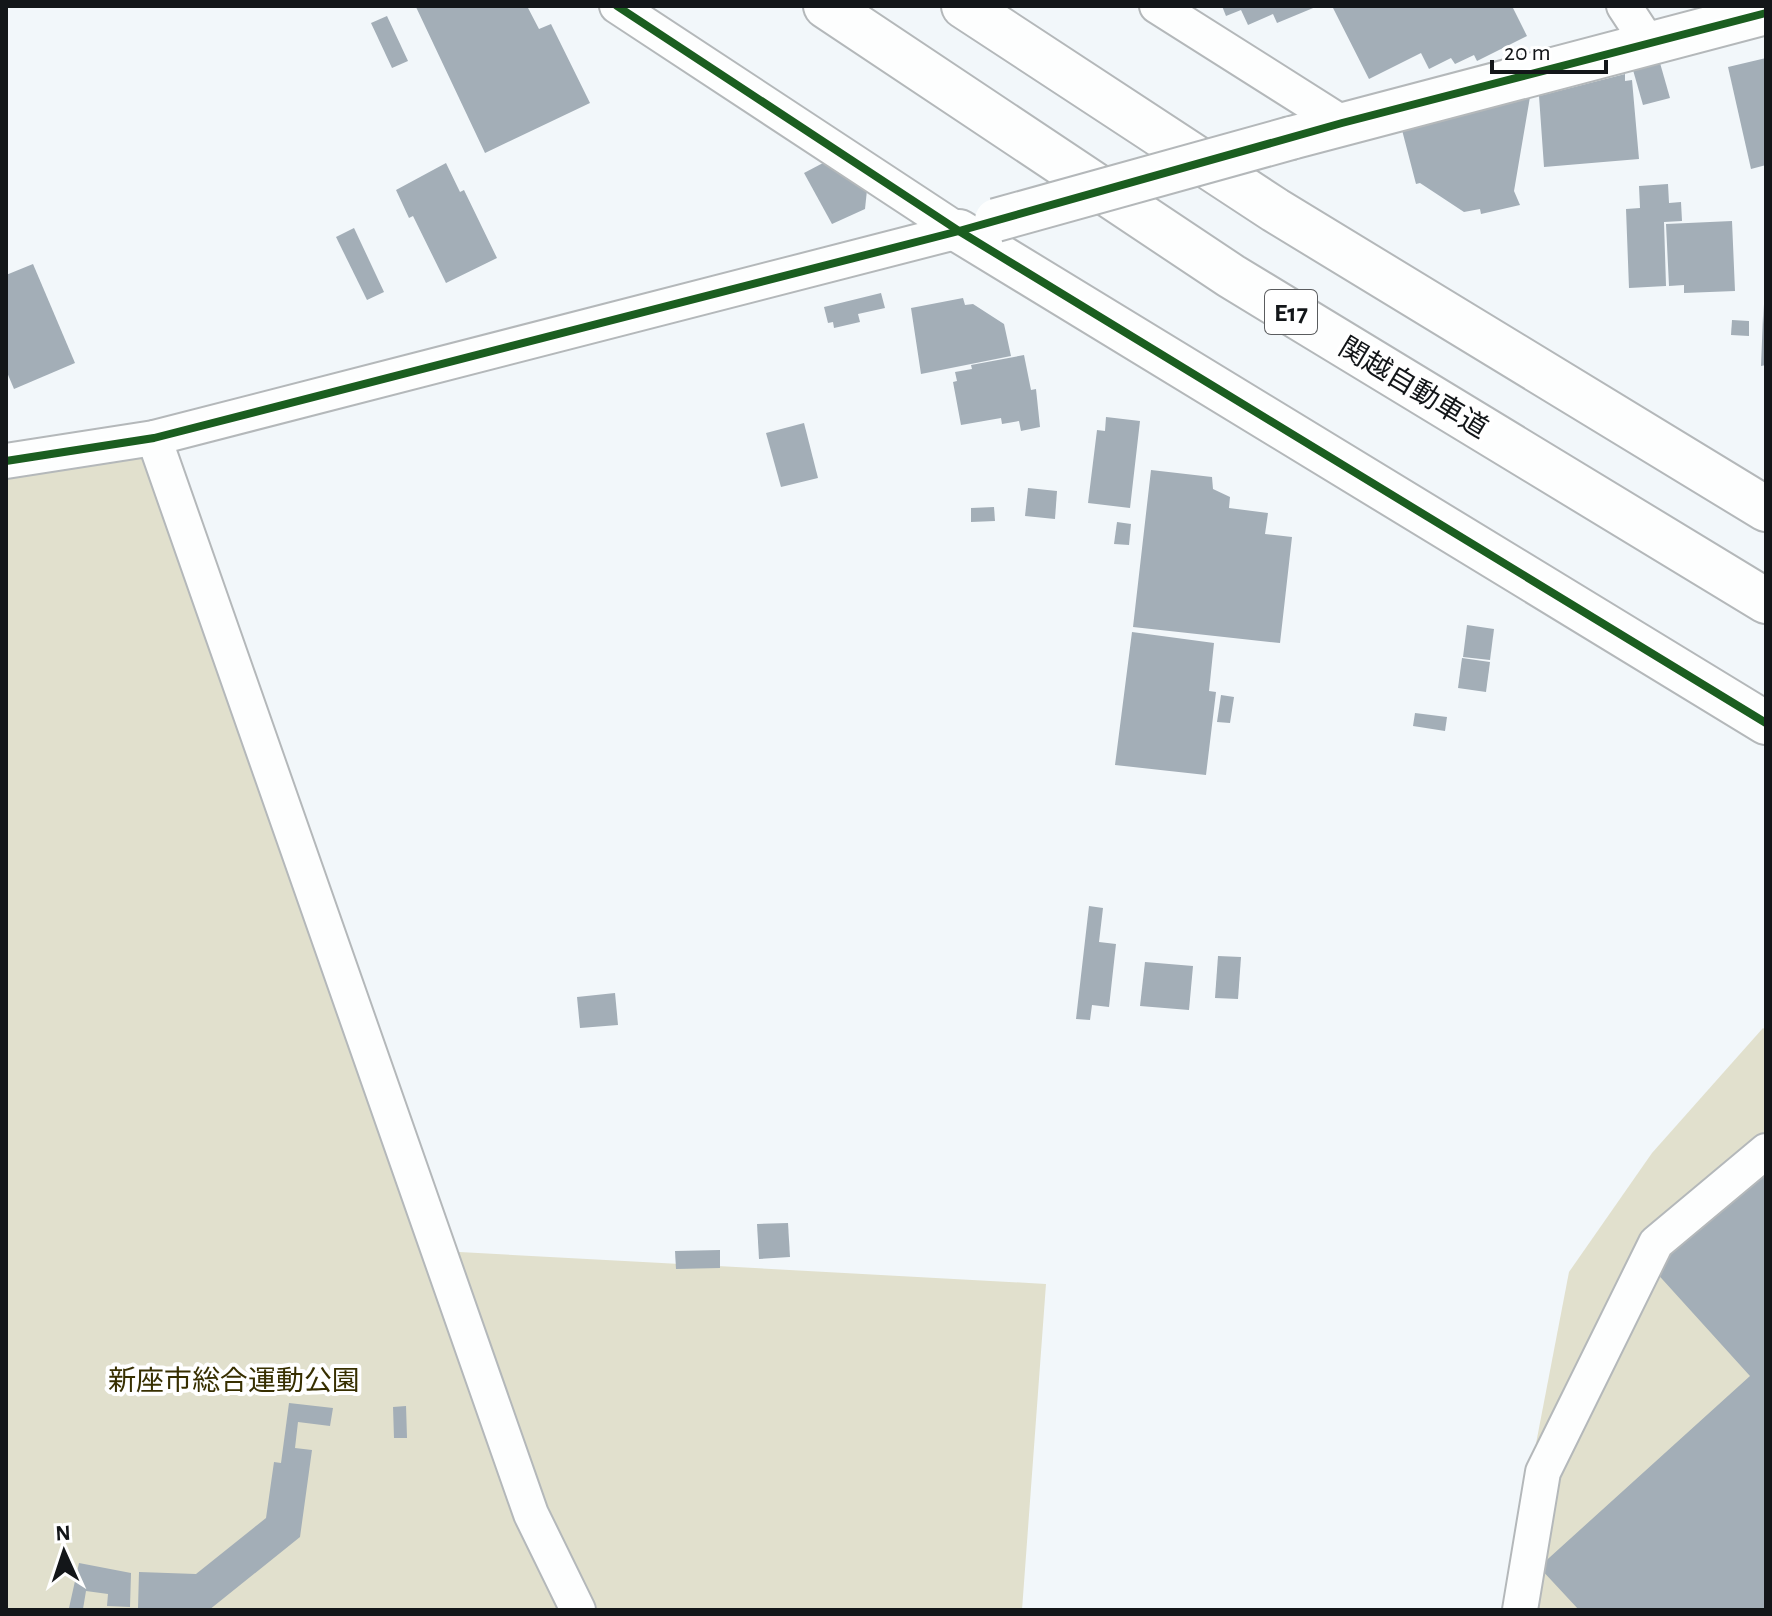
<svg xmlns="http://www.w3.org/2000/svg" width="1772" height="1616" viewBox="0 0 1772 1616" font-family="'Alegreya Sans','Noto Sans JP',sans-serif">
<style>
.green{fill:#e1e0cd}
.building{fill:#a3aeb7}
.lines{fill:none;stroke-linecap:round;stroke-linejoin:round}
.minor-casing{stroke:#b4b8ba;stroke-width:38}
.tertiary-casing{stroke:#b4b8ba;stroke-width:46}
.motorway-casing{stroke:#b4b8ba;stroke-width:48}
.minor{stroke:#fdfefe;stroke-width:34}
.tertiary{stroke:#fdfefe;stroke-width:42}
.motorway{stroke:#fdfefe;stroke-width:44}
.tertiary-bridge-casing{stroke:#b4b8ba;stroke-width:46;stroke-linecap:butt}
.tertiary-bridge{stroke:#fdfefe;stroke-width:42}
.cycleway-casing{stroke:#fff;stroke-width:13}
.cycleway{stroke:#1b5e20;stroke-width:8}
.labels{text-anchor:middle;stroke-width:8;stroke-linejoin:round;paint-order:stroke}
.shield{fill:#fff;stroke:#5a5c5e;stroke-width:2}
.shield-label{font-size:26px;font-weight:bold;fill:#131619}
.street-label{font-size:28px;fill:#131619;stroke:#fff}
.park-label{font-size:28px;fill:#372f00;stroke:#fff}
</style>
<rect width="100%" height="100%" fill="#f2f7fa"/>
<!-- green -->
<g class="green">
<polygon points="153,448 423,1250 1046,1284 1022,1610 6,1610 6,470"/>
<polygon points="1763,1028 1766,1030 1766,1610 1504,1610 1569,1272 1652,1153"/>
</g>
<!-- building -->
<g class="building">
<polygon points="527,6 539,29 551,24 590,103 485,153 416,7"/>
<polygon points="1222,6 1318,6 1277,23 1273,14 1248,25 1241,10 1226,16"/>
<polygon points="1332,6 1512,6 1527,36 1477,61 1474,55 1455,64 1451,58 1429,69 1421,53 1369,79"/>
<polygon points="387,16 408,61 392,68 371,23"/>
<polygon points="1766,58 1766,165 1751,169 1728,67"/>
<polygon points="1660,63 1670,98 1643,105 1633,70"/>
<polygon points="1625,74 1625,81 1632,80 1639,159 1544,167 1539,96"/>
<polygon points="1530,97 1514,191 1520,205 1481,214 1480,209 1464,212 1420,183 1416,184 1402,130"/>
<polygon points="446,163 460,192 464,190 497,258 446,283 413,216 409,218 396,190"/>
<polygon points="823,163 867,190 865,209 832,224 804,173"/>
<polygon points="1668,184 1669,203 1681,202 1682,221 1664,222 1666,286 1629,288 1626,209 1640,208 1639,186"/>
<polygon points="1732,221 1735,291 1684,293 1684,285 1669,286 1666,224"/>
<polygon points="354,228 384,292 367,300 336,237"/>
<polygon points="33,264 75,363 14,389 6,370 6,275"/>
<polygon points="881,293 885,308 858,314 860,322 834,328 833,322 828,323 824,307"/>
<polygon points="963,298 965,305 973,304 1004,324 1011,356 921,374 911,308"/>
<polygon points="1763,304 1766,365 1761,366 1763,316"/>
<polygon points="1732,320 1749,321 1749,336 1731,335"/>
<polygon points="1024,355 1031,390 1036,389 1040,427 1021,431 1019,421 1002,424 1001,418 961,425 953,382 957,381 955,372 972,369 971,365"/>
<polygon points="1106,417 1140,421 1130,508 1088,503 1097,430 1105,431"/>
<polygon points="804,423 818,478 781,487 766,433"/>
<polygon points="1151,470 1212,477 1213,489 1230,497 1229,508 1268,513 1265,534 1292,537 1280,643 1133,627"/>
<polygon points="1028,488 1057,491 1055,519 1025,516"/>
<polygon points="994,507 995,521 971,522 971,508"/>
<polygon points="1117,522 1131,524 1129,545 1114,544"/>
<polygon points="1467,625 1494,629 1490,660 1463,657"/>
<polygon points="1132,632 1214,643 1209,691 1216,692 1206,775 1115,765"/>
<polygon points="1462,658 1490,662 1486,692 1458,688"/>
<polygon points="1221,695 1234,697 1230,723 1217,722"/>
<polygon points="1415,713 1447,717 1445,731 1413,726"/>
<polygon points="1089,906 1103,908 1099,942 1116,944 1109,1007 1092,1005 1090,1020 1076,1019"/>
<polygon points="1218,956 1241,957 1238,999 1215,998"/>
<polygon points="1145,962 1193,966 1189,1010 1140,1006"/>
<polygon points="615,993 618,1025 580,1028 577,997"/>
<polygon points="1766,1167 1766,1610 1579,1610 1539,1567 1750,1376 1653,1269"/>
<polygon points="788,1223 790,1257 759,1259 757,1224"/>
<polygon points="720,1250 720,1268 676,1269 675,1251"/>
<polygon points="289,1403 333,1408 330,1426 298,1422 295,1448 312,1450 300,1537 209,1610 138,1608 139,1572 196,1574 266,1518 274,1462 281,1463"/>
<polygon points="406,1406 407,1438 394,1438 393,1407"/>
<polygon points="79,1563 131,1573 130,1607 107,1606 108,1594 86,1591 83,1609 69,1608"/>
</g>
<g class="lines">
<!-- minor casing -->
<g class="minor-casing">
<g id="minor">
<polyline points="617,6 959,231"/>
<polyline points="1157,6 1342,123"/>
<polyline points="1624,6 1649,44"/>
<polyline points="154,438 531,1514 578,1610"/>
<polyline points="6,461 154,438 959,231"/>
<polyline points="1520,1610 1543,1472 1656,1243 1766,1151"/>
</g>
</g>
<!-- tertiary casing -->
<g class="tertiary-casing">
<g id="tertiary">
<polyline points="1291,138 1766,13"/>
<polyline points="959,231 1766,723"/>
</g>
</g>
<!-- motorway casing -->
<g class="motorway-casing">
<g id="motorway">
<polyline points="826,6 1231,276 1766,601"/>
<polyline points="964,6 1275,210 1766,509"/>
</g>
</g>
<!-- minor -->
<use href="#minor" class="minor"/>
<!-- tertiary -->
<use href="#tertiary" class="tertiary"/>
<!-- motorway -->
<use href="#motorway" class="motorway"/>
<!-- tertiary-bridge casing -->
<g class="tertiary-bridge-casing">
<polyline id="tertiary-bridge" points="996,220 1291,138"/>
</g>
<!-- tertiary-bridge -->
<use href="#tertiary-bridge" class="tertiary-bridge"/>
<!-- cycleway casing -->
<g class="cycleway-casing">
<g id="cycleway">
<polyline points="617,6 959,231 1766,723"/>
<polyline points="6,461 154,438 959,231 1342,123 1766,13"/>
</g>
</g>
<!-- cycleway -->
<use href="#cycleway" class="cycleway"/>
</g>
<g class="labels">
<!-- shield labels -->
<rect class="shield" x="1265" y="290" width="52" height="44" rx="6"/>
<g class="shield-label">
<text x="1291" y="321">E17</text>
</g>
<!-- street labels -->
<g class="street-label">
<text transform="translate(1414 387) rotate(31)" y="10">関越自動車道</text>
</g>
<!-- park labels -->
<g class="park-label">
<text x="234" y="1390">新座市総合運動公園</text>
</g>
</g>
<!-- border -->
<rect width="1772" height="1616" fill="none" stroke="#131619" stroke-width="16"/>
<!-- north arrow -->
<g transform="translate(64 1552) rotate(357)" stroke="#ffffff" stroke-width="6" paint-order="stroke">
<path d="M0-6L14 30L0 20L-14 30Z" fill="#131619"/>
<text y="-12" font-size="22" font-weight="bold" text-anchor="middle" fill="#131619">N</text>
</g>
<!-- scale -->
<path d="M1492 60v12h114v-12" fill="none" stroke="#131619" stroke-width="4"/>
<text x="1504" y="60" font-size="24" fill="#131619" stroke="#ffffff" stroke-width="6" paint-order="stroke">20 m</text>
</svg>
